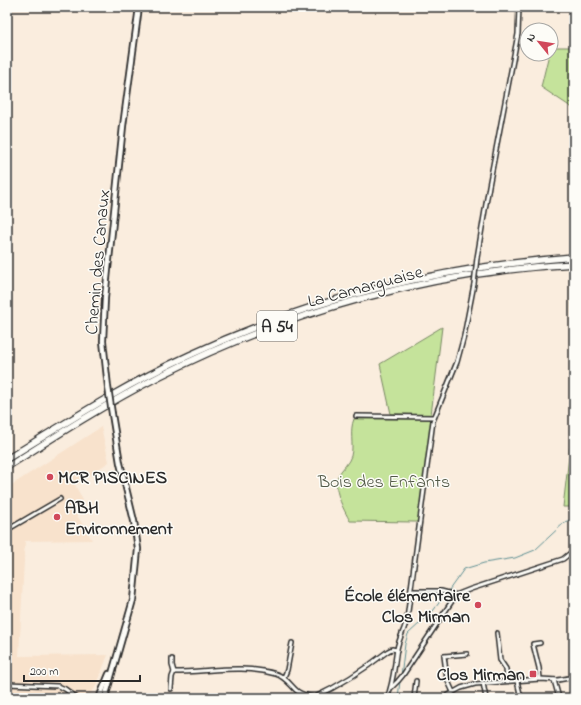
<svg xmlns="http://www.w3.org/2000/svg" width="581" height="705" viewBox="0 0 581 705" font-family="'Indie Flower',sans-serif">
<style>
.built{fill:#f8e2cc}
.green{fill:#c5e39b;stroke:#788763}
.lines{fill:none;stroke-linecap:round;stroke-linejoin:round}
.stream{stroke:#5e8f93;stroke-width:1}
.street-casing{stroke:#2b2b2b;stroke-width:6}
.secondary-casing{stroke:#2b2b2b;stroke-width:8}
.highway-casing{stroke:#2b2b2b;stroke-width:8}
.street{stroke:#fdfcf7;stroke-width:3}
.secondary{stroke:#fdfcf7;stroke-width:4.5}
.highway{stroke:#fdfcf7;stroke-width:5.5}
.street-bridge-casing{stroke:#2b2b2b;stroke-width:6;stroke-linecap:butt}
.secondary-bridge-casing{stroke:#2b2b2b;stroke-width:8;stroke-linecap:butt}
.street-bridge{stroke:#fdfcf7;stroke-width:3}
.secondary-bridge{stroke:#fdfcf7;stroke-width:4.5}
.poi-dot{fill:#d1495b;stroke:#fdfcf7;stroke-width:1.5}
.labels{text-anchor:middle;stroke-width:3;stroke-linejoin:round;paint-order:stroke}
.shield{fill:#fdfcf7;stroke:#6a6a68;stroke-width:1}
.shield-label{font-size:17px;font-weight:bold;fill:#2b2b2b}
.street-label{font-size:18px;fill:#2b2b2b;stroke:#fdfcf7}
.poi-label{font-size:18px;font-weight:bold;fill:#2b2b2b;stroke:#fdfcf7;text-anchor:start}
.park-label{font-size:18px;fill:#525947;stroke:#fdfcf7}
</style>
<rect width="100%" height="100%" fill="#faedde"/>
<filter id="ink" filterUnits="userSpaceOnUse"><feTurbulence type="fractalNoise" baseFrequency=".025" numOctaves="2"/><feDisplacementMap in="SourceGraphic" scale="8" xChannelSelector="R" yChannelSelector="G"/><feConvolveMatrix kernelMatrix="1 2 1 2 8 2 1 2 1" color-interpolation-filters="sRGB"/></filter>
<g filter="url(#ink)">
<!-- built -->
<polygon class="built" points="101,427 109,462 75,485 83,500 72,507 92,540 25,541 19,656 108,655 95,688 87,698 7,698 7,488"/>
<!-- green -->
<g class="green">
<polygon points="551,47 574,47 574,109 541,87 549,54 551,54"/>
<polygon points="571,278 574,278 574,334 573,334"/>
<polygon points="442,327 431,415 391,414 380,364"/>
<path d="M432,418l-13,101 -2,3h-4l-63,-1c-6,-11 -19,-34 -11,-47 3,-5 10,-11 12,-18 3,-12 -2,-25 3,-37z"/>
<polygon points="574,447 574,515 572,516 574,507 563,507 570,448"/>
</g>
<g class="lines">
<!-- stream -->
<g class="stream">
<polyline points="449,590 464,569 484,563 515,558 535,550 565,522 574,518"/>
<polyline points="401,676 405,644 408,634 433,611 444,596"/>
<polyline points="398,698 400,681"/>
</g>
<!-- street casing -->
<g class="street-casing">
<g id="street">
<polyline points="477,258 489,186 518,34 519,7"/>
<polyline points="356,416 434,417"/>
<polyline points="7,530 60,499"/>
<polyline points="411,592 413,591 441,591 456,595 471,589 563,559 574,550"/>
<polyline points="497,633 500,660 506,669 507,681"/>
<polyline points="540,643 533,644 539,668 540,679"/>
<polyline points="172,659 172,665 174,672"/>
<polyline points="284,677 287,670 292,643"/>
<polyline points="554,680 559,698"/>
<polyline points="517,681 521,698"/>
<polyline points="483,683 486,698"/>
<polyline points="7,684 58,686 65,689 77,698"/>
<polyline points="392,687 398,681 403,675 456,595"/>
<path d="M171,689l1,-12 2,-5c35,0 68,-8 102,2 10,3 14,11 21,17 5,4 12,5 18,6"/>
<polyline points="453,692 447,679 444,656 467,654"/>
<path d="M313,698c26,-12 52,-29 75,-47l4,-2 5,1"/>
<path d="M387,698c7,-16 7,-32 10,-49 2,-11 8,-20 10,-30l26,-198 24,-59 7,-26 10,-52"/>
<polyline points="414,698 416,681"/>
<polyline points="443,698 461,688 475,684 540,679 558,680 574,677"/>
</g>
</g>
<!-- secondary casing -->
<g class="secondary-casing">
<g id="secondary">
<polyline points="108,387 103,341 105,298 123,126 139,7"/>
<polyline points="99,698 109,674"/>
<polyline points="105,698 133,600 138,549 134,521 120,463 112,414"/>
</g>
</g>
<!-- highway casing -->
<g class="highway-casing">
<g id="highway">
<path d="M7,459c60,-37 119,-75 183,-104 121,-57 251,-88 384,-98"/>
<path d="M7,467c50,-32 100,-64 153,-91 128,-65 270,-104 414,-112"/>
</g>
</g>
<!-- street -->
<use href="#street" class="street"/>
<!-- secondary -->
<use href="#secondary" class="secondary"/>
<!-- highway -->
<use href="#highway" class="highway"/>
<!-- street-bridge casing -->
<g class="street-bridge-casing">
<polyline id="street-bridge" points="474,284 477,258"/>
</g>
<!-- secondary-bridge casing -->
<g class="secondary-bridge-casing">
<polyline id="secondary-bridge" points="108,387 112,414"/>
</g>
<!-- street-bridge -->
<use href="#street-bridge" class="street-bridge"/>
<!-- secondary-bridge -->
<use href="#secondary-bridge" class="secondary-bridge"/>
</g>
</g>
<!-- markers -->
<g class="poi-dot">
<circle cx="50" cy="477" r="4"/>
<circle cx="57" cy="517" r="4"/>
<circle cx="478" cy="605" r="4"/>
<rect x="529" y="670" width="8" height="8" rx="2"/>
</g>
<g class="labels">
<!-- shield labels -->
<rect class="shield" x="257" y="311" width="40" height="30" rx="3"/>
<g class="shield-label">
<text x="277" y="332">A 54</text>
</g>
<!-- street labels -->
<g class="street-label">
<text transform="translate(97 262) rotate(-85)" y="6">Chemin des Canaux</text>
<text transform="translate(365 286) rotate(-15)" y="6">La Camarguaise</text>
</g>
<!-- poi labels -->
<g class="poi-label">
<text x="58" y="483">MCR PISCINES</text>
<text x="65" y="513">ABH<tspan x="65" dy="21">Environnement</tspan></text>
<text x="470" y="601" text-anchor="end">École élémentaire<tspan x="470" dy="21">Clos Mirman</tspan></text>
<text x="525" y="680" text-anchor="end">Clos Mirman</text>
</g>
<!-- park labels -->
<g class="park-label">
<text x="384" y="487">Bois des Enfants</text>
</g>
</g>
<!-- margin -->
<rect width="581" height="705" fill="none" stroke="#fdfcf7" stroke-width="24"/>
<rect x="12" y="12" width="557" height="681" fill="none" stroke="#2b2b2b" stroke-width="1.5" filter="url(#ink)"/>
<!-- north arrow -->
<g transform="translate(539 42) rotate(300)"><circle r="19" fill="#fdfcf7" stroke="#a9a8a5"/>
<path d="M0-3L7 15L0 10L-7 15Z" fill="#d1495b"/>
<text y="-6" font-size="11" font-weight="bold" text-anchor="middle" fill="#2b2b2b">N</text>
</g>
<!-- scale -->
<path d="M24 675v6h116v-6" fill="none" stroke="#2b2b2b" stroke-width="2"/>
<text x="30" y="675" font-size="12" fill="#2b2b2b" stroke="#fdfcf7" stroke-width="3" paint-order="stroke">200 m</text>
</svg>
